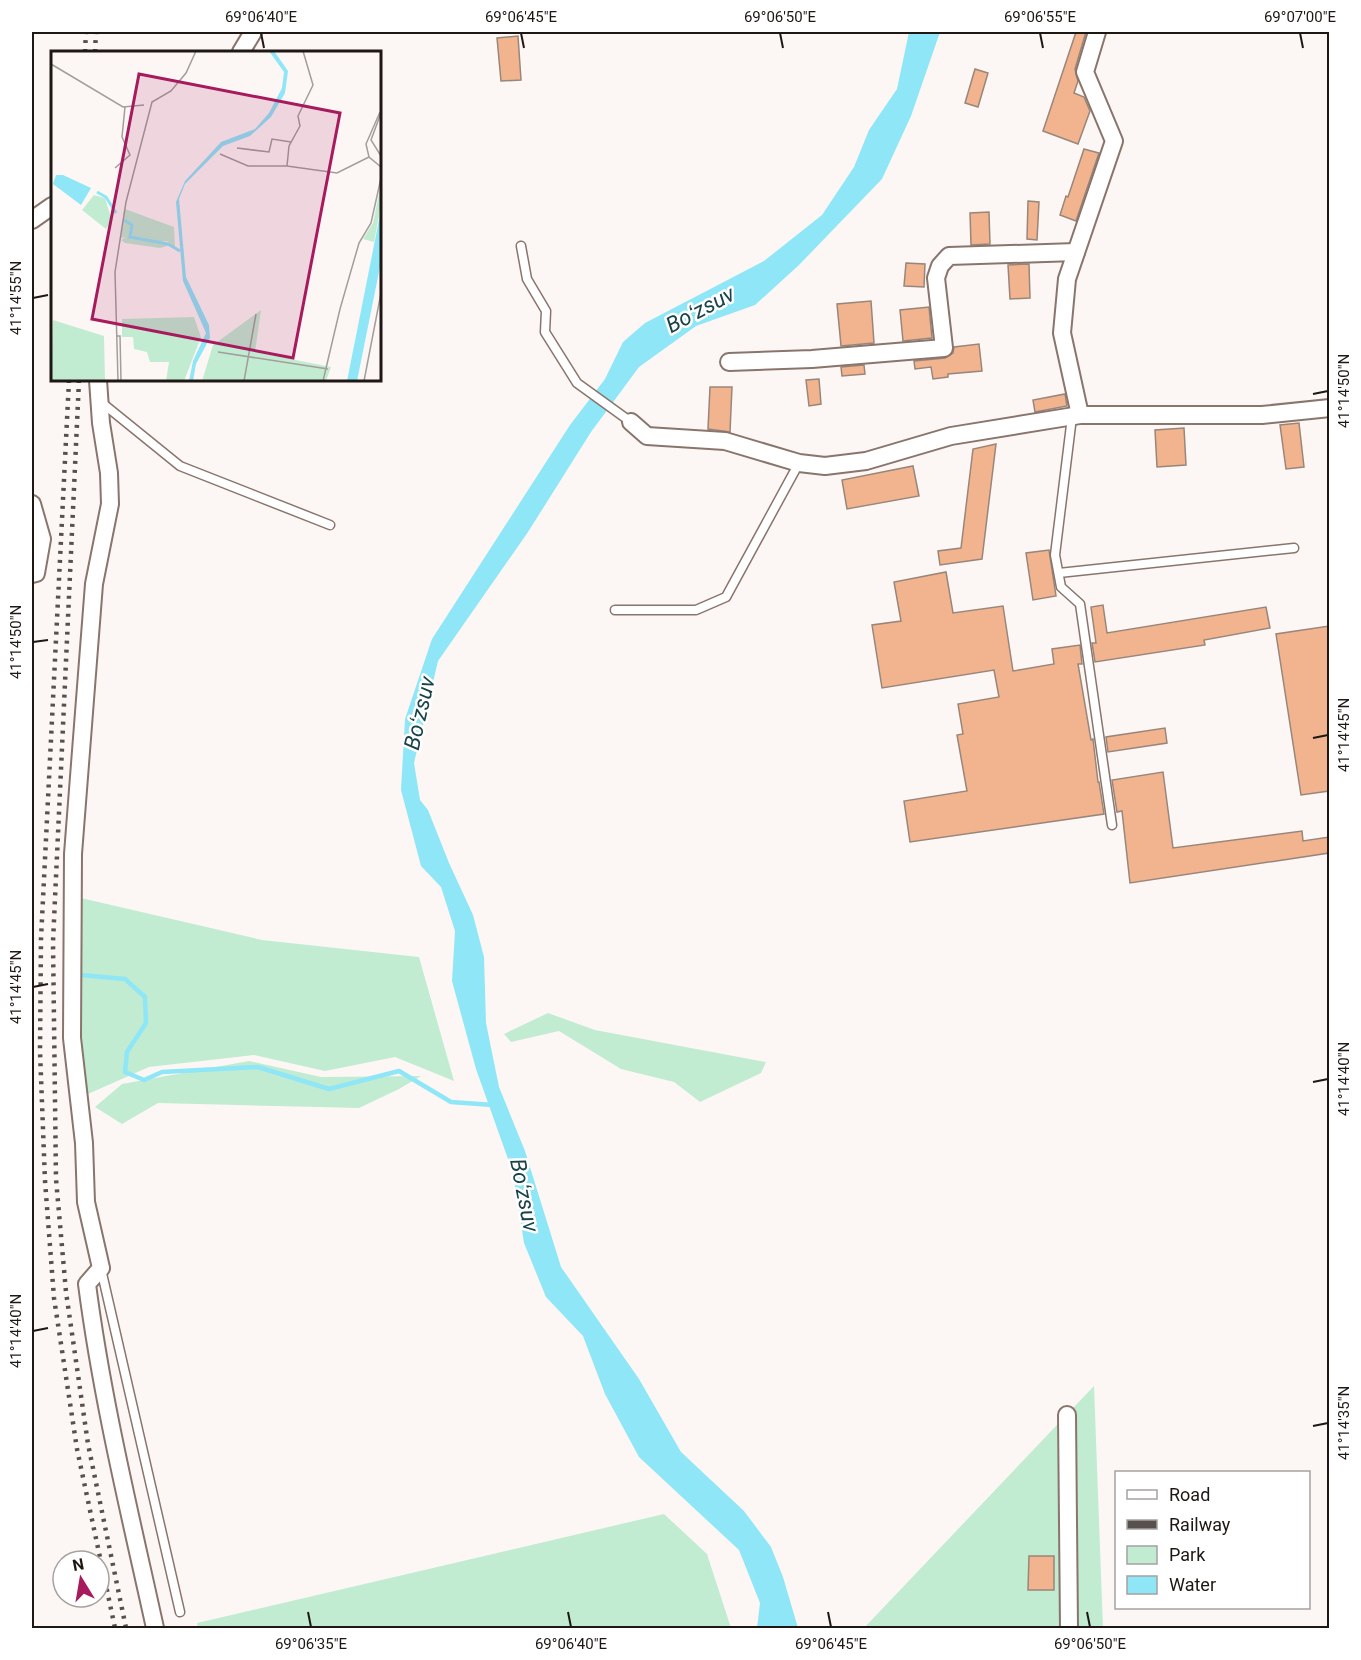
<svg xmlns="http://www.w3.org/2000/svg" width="1361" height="1660" viewBox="0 0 1361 1660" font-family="Roboto,sans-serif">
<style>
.green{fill:#c1ecd2}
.water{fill:#8ee6f7}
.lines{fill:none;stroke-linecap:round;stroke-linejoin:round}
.stream{stroke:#8ee6f7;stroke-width:4.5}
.building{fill:#f1b48e;stroke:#99867a;stroke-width:1.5}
.service-casing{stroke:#89756c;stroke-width:11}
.minor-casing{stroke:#89756c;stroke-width:20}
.service{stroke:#fff;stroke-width:8}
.minor{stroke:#fff;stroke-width:16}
.rail{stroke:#57504d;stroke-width:4.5;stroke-dasharray:3 6;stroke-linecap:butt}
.ticks{fill:none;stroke:#1e1713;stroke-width:2}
.labels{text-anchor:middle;stroke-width:5;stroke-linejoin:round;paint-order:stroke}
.water-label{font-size:22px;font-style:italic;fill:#19424a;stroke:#fff}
.inset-river{fill:none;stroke:#8ee6f7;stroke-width:3}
.inset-road{fill:none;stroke:#a39d9b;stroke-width:1.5}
.view{fill:#a71b5e;fill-opacity:0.15;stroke:#a71b5e;stroke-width:3}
.inset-edge{fill:none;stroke:#1e1713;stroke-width:3}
.neatline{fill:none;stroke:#1e1713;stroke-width:2}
.ticks-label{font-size:15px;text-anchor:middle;fill:#1e1713}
</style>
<rect width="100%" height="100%" fill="#fcf7f5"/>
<!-- green -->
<g class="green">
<polygon points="81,898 262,940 419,957 454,1081 395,1057 325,1071 254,1055 149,1067 88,1094 79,1025"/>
<polygon points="548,1013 595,1030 766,1062 761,1073 700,1102 674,1082 621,1069 559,1031 511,1042 504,1034"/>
<polygon points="249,1061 321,1077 421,1076 399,1089 359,1108 158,1103 122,1124 95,1107 122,1084"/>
<polygon points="1094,1386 1103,1628 864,1628"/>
<polygon points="664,1514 707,1554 731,1628 198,1628 197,1623"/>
</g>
<!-- water -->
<polygon class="water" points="909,32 940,32 911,116 882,179 799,265 755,305 696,326 639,367 591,432 528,532 438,661 414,763 420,800 428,810 449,863 473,915 484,957 486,1023 499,1087 525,1151 561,1267 639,1379 681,1452 744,1511 771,1547 783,1577 798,1628 757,1628 760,1603 739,1550 639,1457 605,1394 583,1336 546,1297 524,1243 513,1173 476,1069 452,981 455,931 441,887 421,866 401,790 405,719 432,639 570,425 605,379 623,342 645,323 764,261 822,215 854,167 869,130 897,89"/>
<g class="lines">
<!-- stream -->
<polyline class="stream" points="81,975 125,979 145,997 146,1023 127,1052 125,1072 144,1080 162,1072 258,1067 329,1089 399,1071 451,1102 493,1105"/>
</g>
<!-- building -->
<g class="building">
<polygon points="1076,32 1086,32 1075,69 1078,81 1074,93 1084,97 1090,111 1078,144 1043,131"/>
<polygon points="518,36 521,80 501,81 497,38"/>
<polygon points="975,69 988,73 978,107 965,103"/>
<polygon points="1084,149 1099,153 1076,221 1060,215 1066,196 1068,197"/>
<polygon points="1028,201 1039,202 1037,240 1027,239"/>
<polygon points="989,212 990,244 971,245 970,213"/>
<polygon points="906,263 925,264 924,287 904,286"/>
<polygon points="1029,264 1030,298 1010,299 1008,265"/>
<polygon points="871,301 874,343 841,346 837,304"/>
<polygon points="929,307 932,338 903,341 900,310"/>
<polygon points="979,344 982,371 948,374 948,377 933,379 931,367 915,369 914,361 945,358 953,353 954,347"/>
<polygon points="864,365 865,374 842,376 841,367"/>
<polygon points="819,379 821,404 809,406 806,380"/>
<polygon points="710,387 732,387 730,432 708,429"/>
<polygon points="1065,394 1067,406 1035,412 1033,400"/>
<polygon points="1299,423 1304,467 1286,469 1280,425"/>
<polygon points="1184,428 1186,465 1157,467 1155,430"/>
<polygon points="996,444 982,559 940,565 938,551 961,548 973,449"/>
<polygon points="913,466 919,496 847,509 842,480"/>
<polygon points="1049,550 1056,596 1033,600 1026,553"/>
<polygon points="946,572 953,613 1003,606 1013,671 1054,664 1052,649 1080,645 1082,664 1078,664 1091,740 1093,739 1098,782 1099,782 1104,814 910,842 904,801 967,791 957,735 963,734 958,704 999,697 994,670 882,688 872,625 901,621 894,582"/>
<polygon points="1103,605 1107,633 1266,607 1270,628 1204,640 1205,645 1095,662 1092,643 1096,643 1091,607"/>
<polygon points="1329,626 1329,791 1301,795 1276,634"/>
<polygon points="1165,728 1167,743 1108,752 1106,737"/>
<polygon points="1163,772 1173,848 1302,831 1303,841 1329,837 1329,853 1130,883 1122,811 1117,812 1112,780"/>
<polygon points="1029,1556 1054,1556 1054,1590 1028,1590"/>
</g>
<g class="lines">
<!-- service casing -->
<g class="service-casing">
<g id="service">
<polyline points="521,246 527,279 546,311 545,332 577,383 631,422"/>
<polyline points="101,402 180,466 330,525"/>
<polyline points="1072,417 1055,555 1061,587 1080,604 1112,825"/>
<polyline points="1059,573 1294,548"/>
<polyline points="615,610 696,610 726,597 799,463"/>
<polyline points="101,1269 180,1612"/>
</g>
</g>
<!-- minor casing -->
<g class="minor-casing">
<g id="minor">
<polyline points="241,52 253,32"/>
<polyline points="32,220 52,206"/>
<polyline points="729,362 812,359 944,348 936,278 940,266 949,256 1076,252"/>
<path d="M98,380l3,43 8,50 1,31 -16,80 -21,270 -1,184 12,105 2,59 15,66 -14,16c15,116 43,230 68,344"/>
<polyline points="1080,415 1062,333 1067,279 1114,141 1085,72 1097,32"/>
<polyline points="631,422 647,436 725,441 799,463 825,466 866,461 951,436 1080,415 1262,415 1330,408"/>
<polyline points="32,504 42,539 36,573 32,574"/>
<polyline points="1067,1415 1069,1628"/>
</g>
</g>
<!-- service -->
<use href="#service" class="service"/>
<!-- minor -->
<use href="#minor" class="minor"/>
<!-- rail -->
<g class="rail">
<polyline points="85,52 86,32"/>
<polyline points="95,52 96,32"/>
<polyline points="69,380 41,939 40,1051 45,1181 54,1298 77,1449 115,1628"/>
<polyline points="79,380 53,942 56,1179 66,1292 88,1444 126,1628"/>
</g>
</g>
<!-- ticks -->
<path class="ticks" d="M261,33l3,15M521,33l3,15M780,33l3,15M1040,33l3,15M1300,33l3,15M33,298l15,-3M1313,394l15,-3M33,642l15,-2M1313,738l15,-3M33,987l15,-3M1313,1082l15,-3M33,1331l15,-3M1313,1426l15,-3M308,1612l3,15M568,1612l3,15M828,1612l3,15M1087,1612l3,15"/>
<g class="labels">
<!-- water labels -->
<g class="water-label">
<text transform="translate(700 309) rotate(-28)" y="8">Boʻzsuv</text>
<text transform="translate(419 713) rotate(-77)" y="8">Boʻzsuv</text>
<text transform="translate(525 1195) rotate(79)" y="8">Boʻzsuv</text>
</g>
</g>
<!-- overview -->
<g transform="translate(51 51)">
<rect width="330" height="330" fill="#fcf7f5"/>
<path d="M330,133v22l-7,36 -11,-3 10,-16zM43,144l11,3 7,23 -6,8 -24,-19zM74,158l49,18 1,20 -8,-6 -10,1 14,3 -11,3 -35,-5 -4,-3 5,-3 -5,1zM210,259l-6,42 76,15 -5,14h-124l11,-36zM143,266l7,20 -17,44h-18l3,-19h-19l-3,-10 -13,-3 -1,-12h-11v-18zM2,269l51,16 1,45h-54z" fill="#c1ecd2"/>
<path d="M218,0h5l14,20 -3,22 -14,24 -21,19 -27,10 -38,38 -6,15 7,78 23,48 1,13 -14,26 -3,17h-4l4,-20 13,-28 -23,-52 -7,-79 9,-21 36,-39 34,-13 14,-16 13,-25 2,-16zM5,124h7l28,13 -10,17 -28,-21zM330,159v52l-24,119h-10z" fill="#8ee6f7"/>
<path class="inset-river" d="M46,141l9,5 10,16M73,169l8,5 -2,12 38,7 12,7"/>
<path class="inset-road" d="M0,13l72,43 21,-2M329,61l-14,32 3,13 12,10M330,62l-10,27 10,16M186,97l32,4 3,-13 19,3M169,103l28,12h39l50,7 32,-16M236,115l2,-20 11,-20 -2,-10 15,-31 -10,-34M64,117l15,-13 -8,-18 3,-30M65,285h4l1,45M167,301l110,17M67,330l-3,-109 11,-70 26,-100 19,-11 15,-18 10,-22M193,330l12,-67M272,330l17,-72 19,-66 12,-20 10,-45M313,330l17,-88"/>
<path class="view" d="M88,23l201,39 -47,245 -201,-39z"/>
<rect width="330" height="330" class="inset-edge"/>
</g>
<!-- border -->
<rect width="1361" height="1660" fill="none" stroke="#ffffff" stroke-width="66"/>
<!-- legend -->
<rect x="1115" y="1471" width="195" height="138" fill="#ffffff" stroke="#a5a2a1" stroke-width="1.5"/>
<rect x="1127" y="1490" width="30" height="9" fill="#ffffff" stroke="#a5a2a1" stroke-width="1.5"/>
<text x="1169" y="1501" font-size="18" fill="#1e1713">Road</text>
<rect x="1127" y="1520" width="30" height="9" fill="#57504d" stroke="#a5a2a1" stroke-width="1.5"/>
<text x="1169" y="1531" font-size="18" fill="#1e1713">Railway</text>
<rect x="1127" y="1546" width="30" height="18" fill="#c1ecd2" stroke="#a5a2a1" stroke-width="1.5"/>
<text x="1169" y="1561" font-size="18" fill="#1e1713">Park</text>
<rect x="1127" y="1576" width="30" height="18" fill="#8ee6f7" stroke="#a5a2a1" stroke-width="1.5"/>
<text x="1169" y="1591" font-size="18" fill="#1e1713">Water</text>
<!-- north arrow -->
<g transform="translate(81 1579) rotate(349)"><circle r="28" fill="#ffffff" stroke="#a5a2a1" stroke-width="1.5"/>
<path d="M0-4.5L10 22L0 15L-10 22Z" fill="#a71b5e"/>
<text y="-9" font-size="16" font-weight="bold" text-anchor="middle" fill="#1e1713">N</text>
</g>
<rect x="33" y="33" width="1295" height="1594" class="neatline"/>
<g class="ticks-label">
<text x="261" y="22">69°06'40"E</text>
<text x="521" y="22">69°06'45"E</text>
<text x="780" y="22">69°06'50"E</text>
<text x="1040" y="22">69°06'55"E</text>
<text x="1300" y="22">69°07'00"E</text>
<text transform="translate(16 298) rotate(-90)" y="5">41°14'55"N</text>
<text transform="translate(1344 391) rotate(-90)" y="5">41°14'50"N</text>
<text transform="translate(16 642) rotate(-90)" y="5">41°14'50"N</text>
<text transform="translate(1344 735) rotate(-90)" y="5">41°14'45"N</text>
<text transform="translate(16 987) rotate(-90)" y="5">41°14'45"N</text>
<text transform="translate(1344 1079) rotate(-90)" y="5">41°14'40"N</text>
<text transform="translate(16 1331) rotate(-90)" y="5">41°14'40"N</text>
<text transform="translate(1344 1423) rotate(-90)" y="5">41°14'35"N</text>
<text x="311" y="1649">69°06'35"E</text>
<text x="571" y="1649">69°06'40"E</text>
<text x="831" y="1649">69°06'45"E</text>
<text x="1090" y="1649">69°06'50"E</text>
</g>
</svg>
